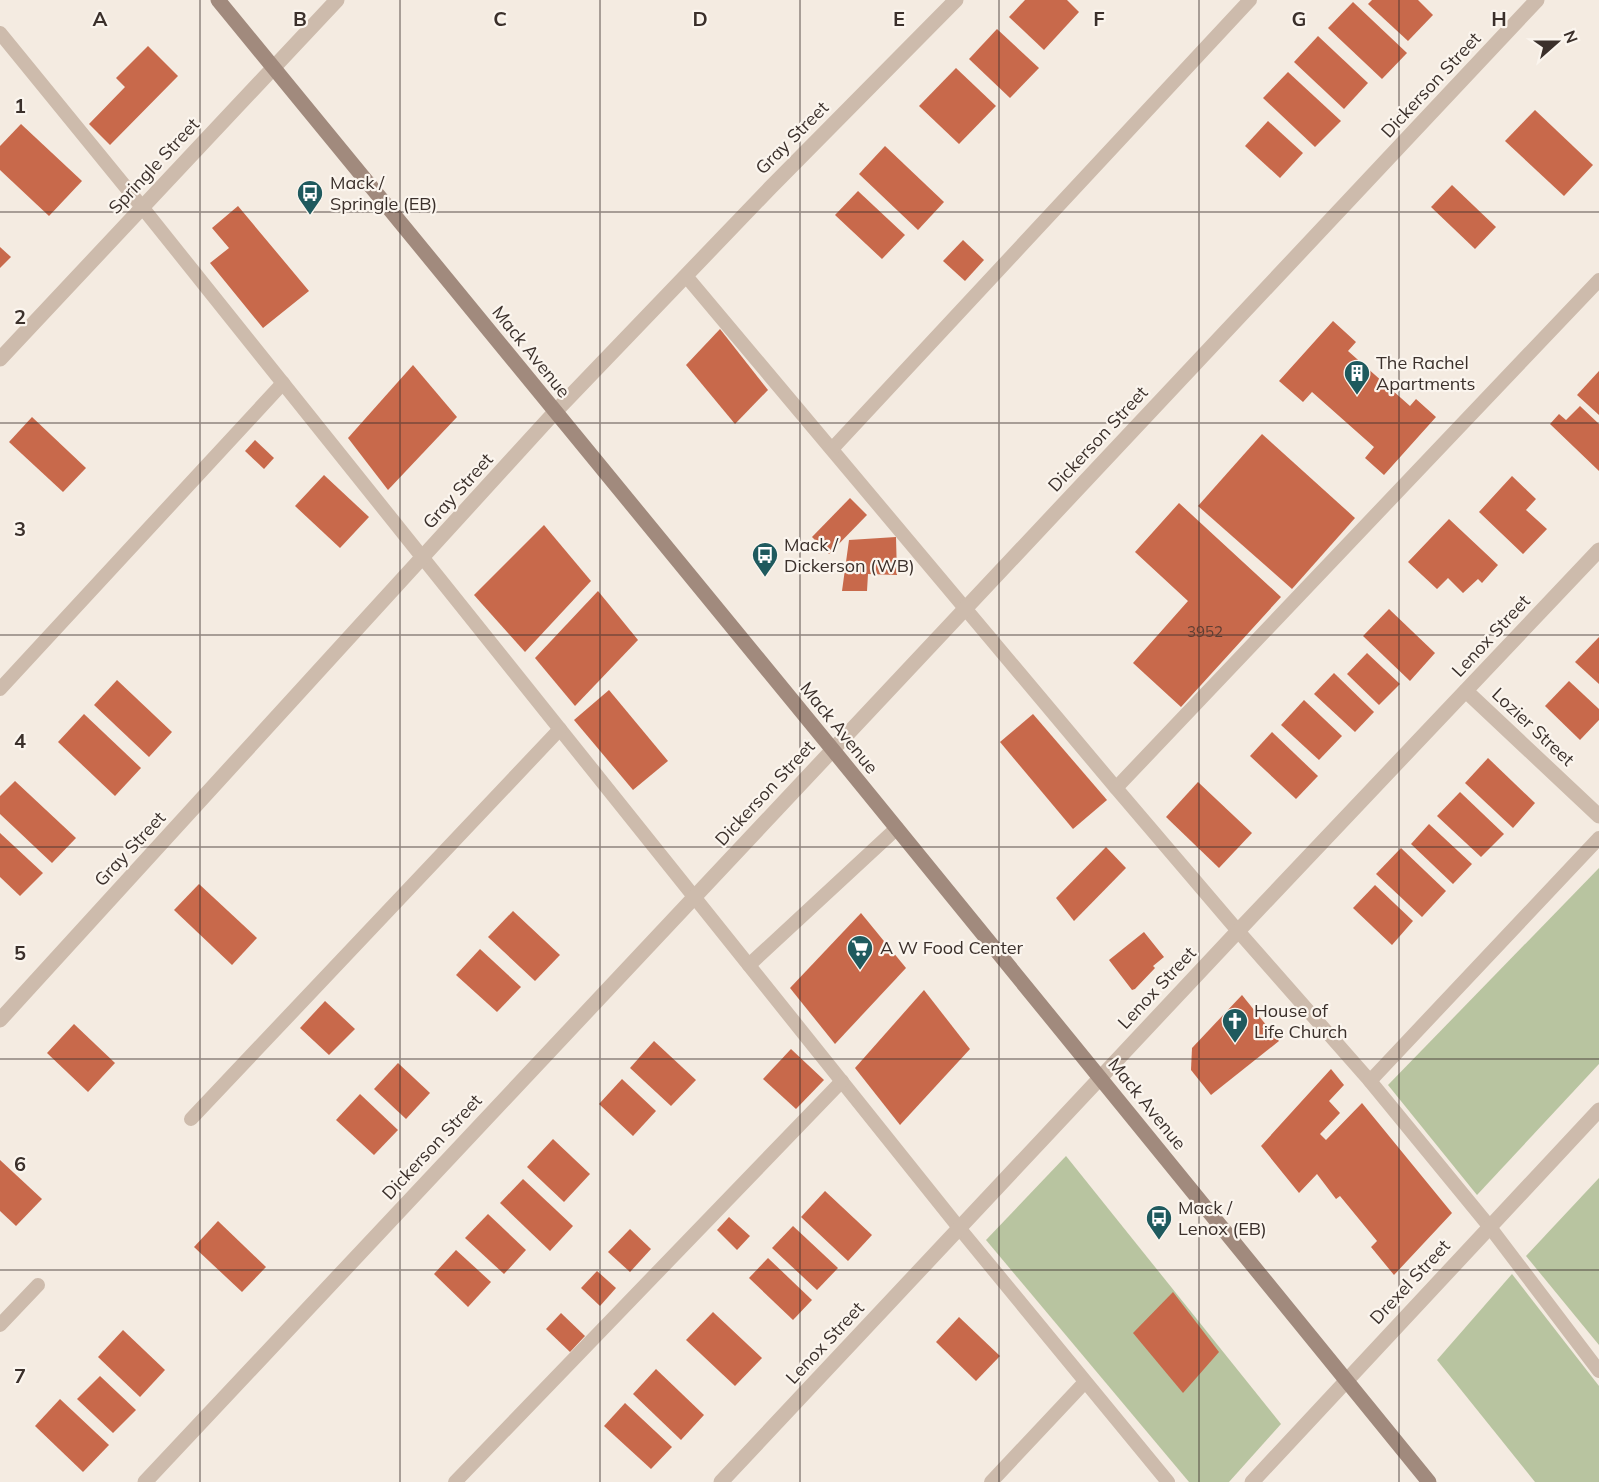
<svg xmlns="http://www.w3.org/2000/svg" width="1599" height="1482" viewBox="0 0 1599 1482" font-family="Mulish,sans-serif">
<style>
.green{fill:#b8c4a0}
.building{fill:#c8694b}
.lines{fill:none;stroke-linecap:round;stroke-linejoin:round}
.lane{stroke:#cdbbac;stroke-width:14}
.street{stroke:#cdbbac;stroke-width:15}
.secondary{stroke:#a18a7d;stroke-width:15}
.grid{fill:none;stroke:#3b302b;stroke-width:1.5;stroke-opacity:0.55}
.labels{text-anchor:middle;stroke-width:4.5;stroke-linejoin:round;paint-order:stroke}
.number-label{font-size:15px;fill:#5e3e33}
.street-label{font-size:18px;fill:#3b302b;stroke:#fbf5ee}
.poi-label{font-size:18px;fill:#3b302b;stroke:#fbf5ee;text-anchor:start}
.grid-label{font-size:20px;text-anchor:middle;font-weight:bold;fill:#3b302b;stroke:#fbf5ee;stroke-width:4.5;stroke-linejoin:round;paint-order:stroke}
</style>
<rect width="100%" height="100%" fill="#f4ebe1"/>
<!-- green -->
<g class="green">
<polygon points="1599,868 1599,1064 1477,1195 1388,1085"/>
<polygon points="1066,1156 1281,1424 1229,1482 1189,1482 986,1240"/>
<polygon points="1599,1178 1599,1345 1526,1256"/>
<polygon points="1512,1274 1599,1386 1599,1482 1535,1482 1437,1360"/>
</g>
<!-- building -->
<g class="building">
<polygon points="1025,0 1067,0 1079,12 1044,50 1009,17"/>
<polygon points="1372,0 1418,0 1433,15 1408,41 1368,4"/>
<polygon points="1353,2 1407,53 1382,79 1328,28"/>
<polygon points="997,29 1039,68 1010,98 969,59"/>
<polygon points="1318,36 1368,83 1344,109 1294,62"/>
<polygon points="148,46 178,76 110,145 89,124 125,87 116,78"/>
<polygon points="956,68 996,106 959,144 919,106"/>
<polygon points="1288,72 1341,121 1315,147 1263,98"/>
<polygon points="1535,110 1593,165 1564,196 1505,141"/>
<polygon points="1268,121 1303,153 1280,178 1245,146"/>
<polygon points="21,124 82,181 49,216 0,170 0,146"/>
<polygon points="885,146 944,202 918,230 859,174"/>
<polygon points="1452,185 1496,227 1475,249 1431,207"/>
<polygon points="858,191 905,235 882,259 835,215"/>
<polygon points="238,206 309,291 263,328 210,263 229,248 212,228"/>
<polygon points="963,240 984,260 965,281 943,261"/>
<polygon points="0,247 11,257 0,268"/>
<polygon points="1333,321 1356,342 1348,351 1410,406 1416,399 1436,417 1384,475 1365,458 1374,447 1312,392 1303,402 1279,381"/>
<polygon points="720,329 768,390 735,424 686,365"/>
<polygon points="413,365 457,417 388,490 348,438"/>
<polygon points="1599,371 1599,415 1577,395"/>
<polygon points="1580,406 1599,424 1599,471 1550,424 1559,414 1566,420"/>
<polygon points="32,417 86,468 63,492 9,442"/>
<polygon points="1262,434 1355,518 1292,589 1198,506"/>
<polygon points="255,440 274,458 264,469 245,451"/>
<polygon points="324,475 369,517 340,548 295,506"/>
<polygon points="1512,476 1536,499 1526,510 1547,529 1523,554 1479,512"/>
<polygon points="850,498 867,515 829,554 812,537"/>
<polygon points="1179,503 1281,597 1181,707 1133,663 1188,601 1135,552"/>
<polygon points="1449,519 1498,565 1482,583 1478,579 1463,593 1448,578 1437,589 1408,562"/>
<polygon points="544,525 591,581 525,652 474,595"/>
<polygon points="896,537 897,575 868,574 867,591 842,591 849,540"/>
<polygon points="598,591 638,640 575,706 535,658"/>
<polygon points="1389,609 1435,653 1410,681 1363,636"/>
<polygon points="1599,637 1599,684 1575,662"/>
<polygon points="1367,653 1400,684 1379,705 1347,674"/>
<polygon points="1334,673 1374,712 1355,732 1314,694"/>
<polygon points="117,680 172,732 149,757 94,705"/>
<polygon points="1569,681 1599,709 1599,720 1580,740 1545,706"/>
<polygon points="609,690 668,761 633,790 574,720"/>
<polygon points="1304,700 1342,736 1319,760 1281,725"/>
<polygon points="84,714 141,768 115,796 58,742"/>
<polygon points="1033,714 1107,800 1073,829 1000,742"/>
<polygon points="1272,732 1318,776 1296,799 1250,756"/>
<polygon points="1488,758 1535,803 1513,828 1465,783"/>
<polygon points="15,781 76,838 52,863 0,814 0,796"/>
<polygon points="1198,782 1252,833 1219,868 1166,817"/>
<polygon points="1460,792 1504,834 1481,857 1437,816"/>
<polygon points="1429,824 1472,864 1453,884 1411,844"/>
<polygon points="0,833 43,873 20,896 0,877"/>
<polygon points="1106,847 1126,868 1074,921 1056,898"/>
<polygon points="1401,848 1446,891 1422,917 1376,874"/>
<polygon points="199,884 257,938 232,965 174,910"/>
<polygon points="1375,885 1413,921 1392,945 1353,908"/>
<polygon points="513,911 560,955 535,981 488,937"/>
<polygon points="861,913 906,968 835,1044 790,988"/>
<polygon points="1144,932 1164,957 1153,966 1155,968 1135,989 1132,990 1109,960"/>
<polygon points="480,949 521,987 497,1012 456,975"/>
<polygon points="924,990 970,1049 900,1125 855,1068"/>
<polygon points="1242,995 1279,1041 1211,1095 1191,1070 1192,1048"/>
<polygon points="325,1001 355,1029 329,1055 300,1028"/>
<polygon points="74,1024 115,1063 88,1092 47,1053"/>
<polygon points="654,1041 696,1080 671,1106 630,1068"/>
<polygon points="791,1049 824,1080 796,1109 763,1079"/>
<polygon points="398,1063 430,1093 406,1119 374,1089"/>
<polygon points="1331,1069 1344,1085 1329,1101 1340,1113 1320,1134 1326,1140 1362,1103 1452,1213 1394,1275 1371,1247 1377,1241 1340,1196 1336,1199 1317,1174 1299,1193 1261,1146"/>
<polygon points="622,1079 656,1111 633,1136 599,1104"/>
<polygon points="360,1094 398,1130 374,1155 336,1120"/>
<polygon points="553,1139 590,1174 564,1202 527,1167"/>
<polygon points="0,1160 42,1199 16,1226 0,1211"/>
<polygon points="523,1179 573,1226 550,1251 500,1203"/>
<polygon points="825,1191 872,1235 848,1261 801,1217"/>
<polygon points="488,1214 526,1250 504,1274 465,1238"/>
<polygon points="729,1217 750,1236 737,1250 717,1230"/>
<polygon points="218,1221 266,1267 242,1292 194,1247"/>
<polygon points="793,1226 838,1268 817,1290 772,1248"/>
<polygon points="630,1229 651,1249 630,1272 608,1252"/>
<polygon points="456,1250 491,1282 468,1307 434,1274"/>
<polygon points="768,1258 812,1300 793,1320 749,1278"/>
<polygon points="597,1271 616,1288 600,1306 581,1288"/>
<polygon points="1173,1292 1219,1352 1183,1393 1133,1333"/>
<polygon points="713,1312 762,1358 735,1386 686,1340"/>
<polygon points="561,1313 585,1336 570,1352 546,1329"/>
<polygon points="959,1317 1000,1356 976,1381 936,1342"/>
<polygon points="123,1330 165,1370 140,1397 98,1357"/>
<polygon points="656,1369 704,1415 681,1440 633,1394"/>
<polygon points="100,1376 136,1410 113,1433 77,1399"/>
<polygon points="60,1399 109,1445 83,1472 35,1426"/>
<polygon points="625,1403 672,1447 651,1469 604,1426"/>
</g>
<g class="lines">
<!-- lane -->
<g class="lane">
<polyline points="0,33 142,207 960,1229 1168,1482"/>
<polyline points="686,276 1116,788 1238,931 1370,1081 1489,1226 1599,1371"/>
<polyline points="832,449 1250,0"/>
<polyline points="0,689 283,383"/>
<polyline points="1116,788 1599,280"/>
<polyline points="749,965 897,828"/>
<polyline points="1370,1081 1599,838"/>
<polyline points="191,1119 560,729"/>
<polyline points="0,1325 38,1285"/>
<polyline points="455,1482 842,1081"/>
<polyline points="991,1482 1085,1382"/>
</g>
<!-- street -->
<g class="street">
<polyline points="0,359 337,0"/>
<polyline points="1466,691 1599,816"/>
<polyline points="0,1020 554,413 770,188 956,0"/>
<polyline points="145,1482 1537,0"/>
<polyline points="721,1482 1238,931 1599,550"/>
<polyline points="1252,1482 1599,1110"/>
</g>
<!-- secondary -->
<polyline class="secondary" points="218,0 833,750 1429,1482"/>
</g>
<!-- grid -->
<path class="grid" d="M200,0v1482M400,0v1482M600,0v1482M800,0v1482M999,0v1482M1199,0v1482M1399,0v1482M0,212h1599M0,423h1599M0,635h1599M0,847h1599M0,1059h1599M0,1270h1599"/>
<!-- icons -->
<defs>
<g id="bus-pin" transform="scale(1.35)"><path d="M0 17L-7.5 6A9.5 9.5 0 1 1 7.5 6Z" fill="#1f5a5e" stroke="#fbf5ee"/><path d="M-5-6H5V4H4V6H2V4H-2V6H-4V4H-5ZM-3.5-4V0h7V-4ZM-3.5 1.2v1.5H-2V1.2ZM2 1.2v1.5H3.5V1.2Z" fill="#fff"/></g>
<g id="building-pin" transform="scale(1.35)"><path d="M0 17L-7.5 6A9.5 9.5 0 1 1 7.5 6Z" fill="#1f5a5e" stroke="#fbf5ee"/><path d="M-4-6H4V6H1V3H-1V6H-4ZM-2.5-4.3h1.7v1.8h-1.7ZM.8-4.3h1.7v1.8H.8ZM-2.5-1h1.7V.8h-1.7ZM.8-1h1.7V.8H.8Z" fill="#fff"/></g>
<g id="supermarket-pin" transform="scale(1.35)"><path d="M0 17L-7.5 6A9.5 9.5 0 1 1 7.5 6Z" fill="#1f5a5e" stroke="#fbf5ee"/><path d="M-6-5.5h2.5l.6 2H6L4.5 2H-2.5L-4.4-4H-6ZM-1.5 3.2a1.3 1.3 0 1 0 .1 0ZM3 3.2a1.3 1.3 0 1 0 .1 0Z" fill="#fff"/></g>
<g id="church-pin" transform="scale(1.35)"><path d="M0 17L-7.5 6A9.5 9.5 0 1 1 7.5 6Z" fill="#1f5a5e" stroke="#fbf5ee"/><path d="M-1.2-6h2.4v3.5h3.3v2.4h-3.3V6h-2.4V-.1h-3.3v-2.4h3.3Z" fill="#fff"/></g>
</defs>
<g fill-rule="evenodd">
<use href="#bus-pin" x="310" y="193"/>
<use href="#building-pin" x="1357" y="373"/>
<use href="#bus-pin" x="765" y="555"/>
<use href="#supermarket-pin" x="860" y="948"/>
<use href="#church-pin" x="1235" y="1021"/>
<use href="#bus-pin" x="1159" y="1218"/>
</g>
<g class="labels">
<!-- number labels -->
<g class="number-label">
<text x="1205" y="637">3952</text>
</g>
<!-- street labels -->
<g class="street-label">
<text transform="translate(1431 85) rotate(-47)" y="6">Dickerson Street</text>
<text transform="translate(792 138) rotate(-45)" y="6">Gray Street</text>
<text transform="translate(154 166) rotate(-47)" y="6">Springle Street</text>
<text transform="translate(531 352) rotate(51)" y="6">Mack Avenue</text>
<text transform="translate(1098 439) rotate(-47)" y="6">Dickerson Street</text>
<text transform="translate(458 491) rotate(-48)" y="6">Gray Street</text>
<text transform="translate(1491 636) rotate(-47)" y="6">Lenox Street</text>
<text transform="translate(1533 727) rotate(43)" y="6">Lozier Street</text>
<text transform="translate(839 728) rotate(51)" y="6">Mack Avenue</text>
<text transform="translate(765 793) rotate(-47)" y="6">Dickerson Street</text>
<text transform="translate(130 849) rotate(-47)" y="6">Gray Street</text>
<text transform="translate(1157 988) rotate(-47)" y="6">Lenox Street</text>
<text transform="translate(1147 1104) rotate(51)" y="6">Mack Avenue</text>
<text transform="translate(432 1147) rotate(-47)" y="6">Dickerson Street</text>
<text transform="translate(1410 1282) rotate(-47)" y="6">Drexel Street</text>
<text transform="translate(825 1343) rotate(-47)" y="6">Lenox Street</text>
</g>
<!-- poi labels -->
<g class="poi-label">
<text x="330" y="189">Mack /<tspan x="330" dy="21">Springle (EB)</tspan></text>
<text x="1376" y="369">The Rachel<tspan x="1376" dy="21">Apartments</tspan></text>
<text x="784" y="551">Mack /<tspan x="784" dy="21">Dickerson (WB)</tspan></text>
<text x="880" y="954">A W Food Center</text>
<text x="1254" y="1017">House of<tspan x="1254" dy="21">Life Church</tspan></text>
<text x="1178" y="1214">Mack /<tspan x="1178" dy="21">Lenox (EB)</tspan></text>
</g>
</g>
<g class="grid-label">
<text x="100" y="26">A</text>
<text x="300" y="26">B</text>
<text x="500" y="26">C</text>
<text x="700" y="26">D</text>
<text x="899" y="26">E</text>
<text x="1099" y="26">F</text>
<text x="1299" y="26">G</text>
<text x="1499" y="26">H</text>
<text x="20" y="113">1</text>
<text x="20" y="324">2</text>
<text x="20" y="536">3</text>
<text x="20" y="748">4</text>
<text x="20" y="960">5</text>
<text x="20" y="1171">6</text>
<text x="20" y="1383">7</text>
</g>
<!-- north arrow -->
<g transform="translate(1557 42) rotate(69)" stroke="#fbf5ee" stroke-width="4.5" paint-order="stroke">
<path d="M0-4.5L10 22L0 15L-10 22Z" fill="#3b302b"/>
<text y="-9" font-size="16" font-weight="bold" text-anchor="middle" fill="#3b302b">N</text>
</g>
</svg>
